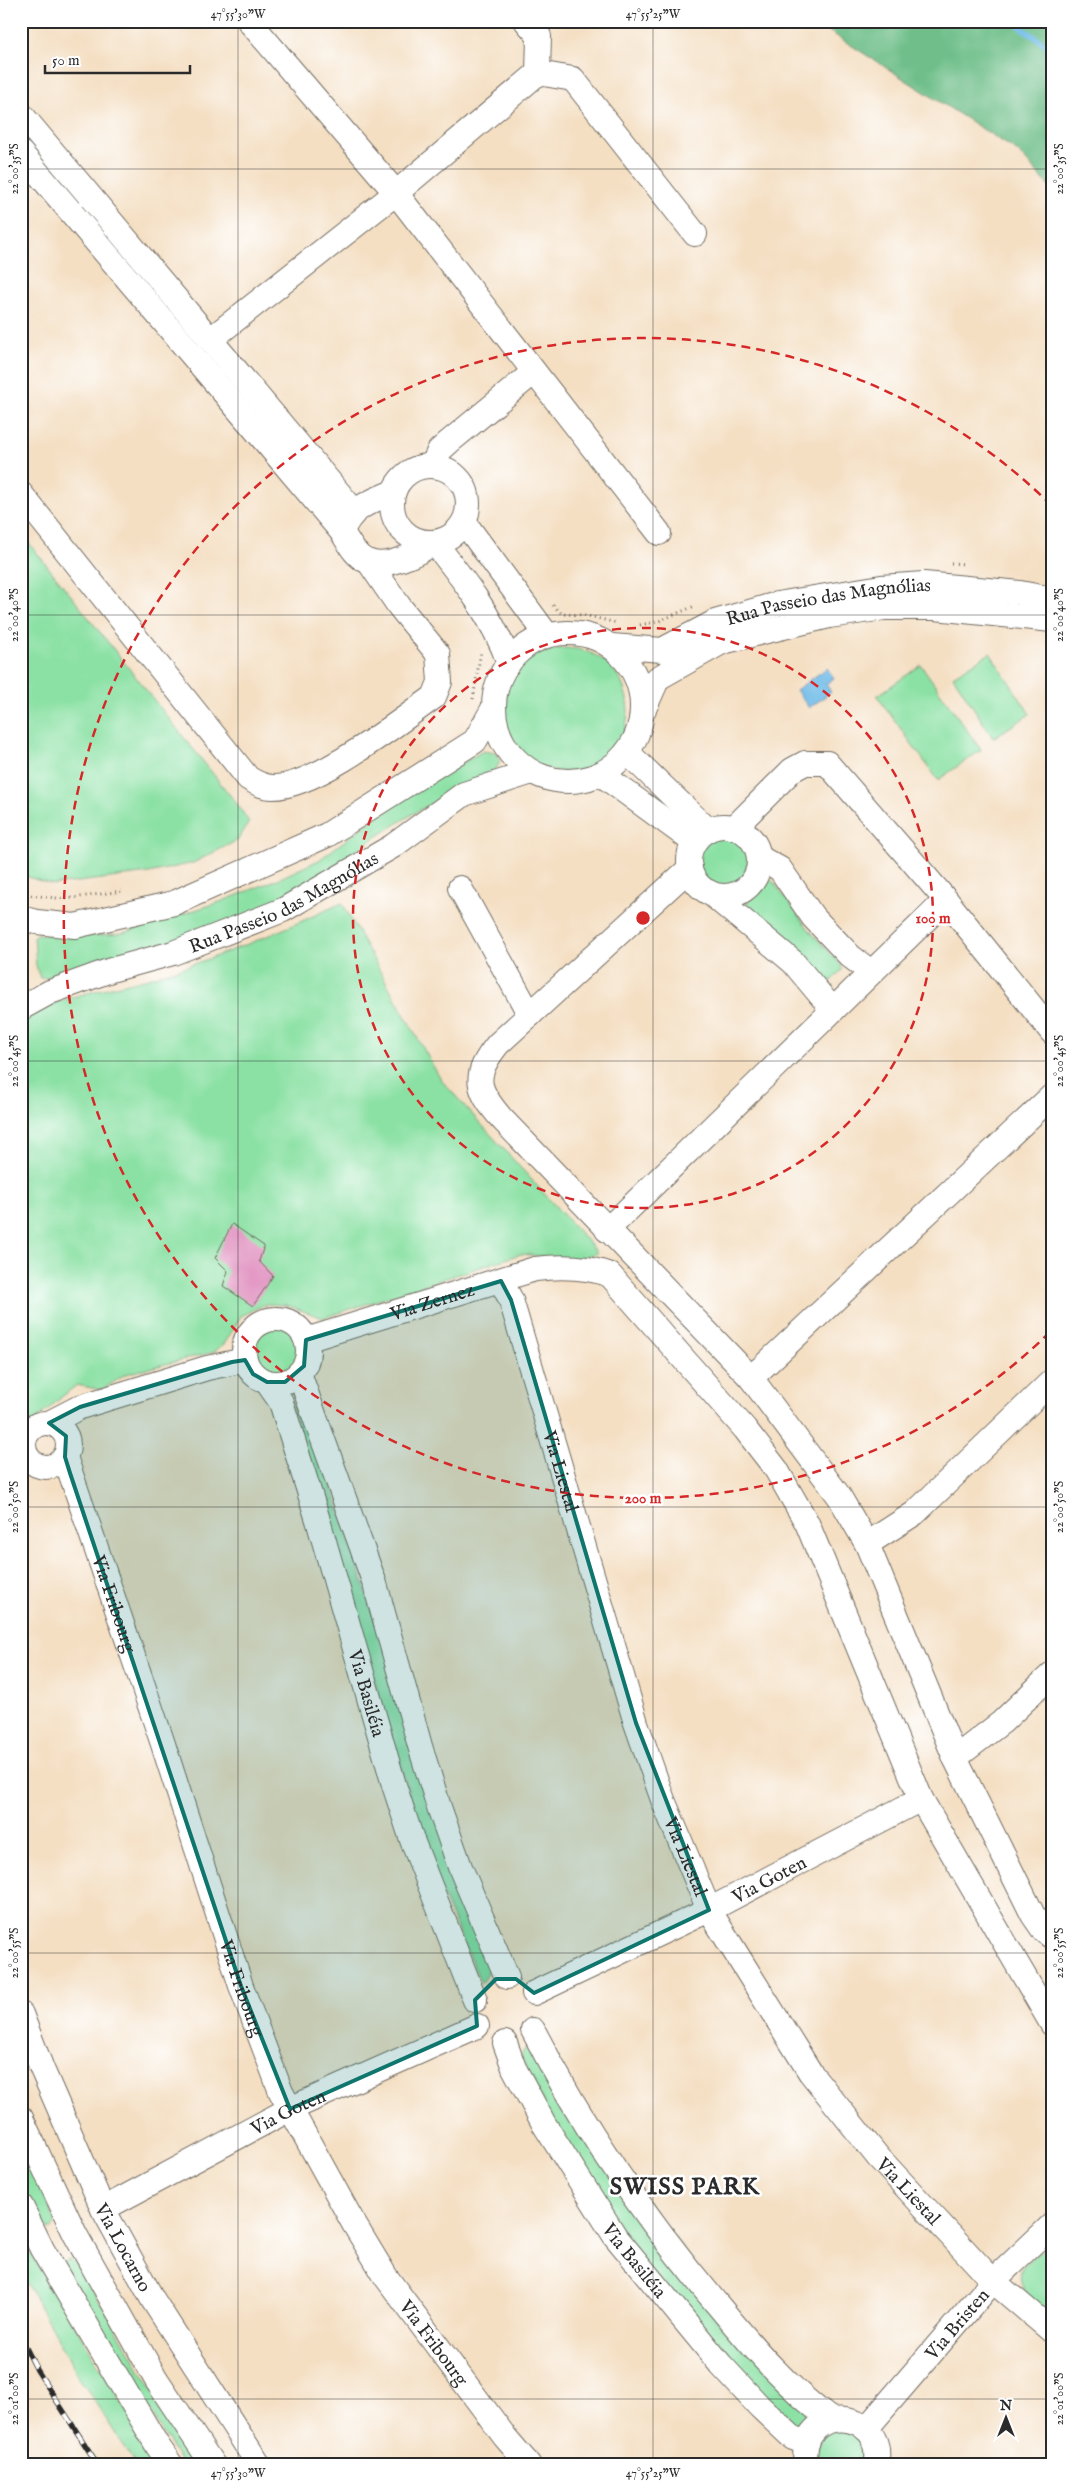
<svg xmlns="http://www.w3.org/2000/svg" width="1073" height="2486" viewBox="0 0 1073 2486" font-family="'IM FELL English',serif">
<style>
.green{fill:#8be1a4;stroke:#5b8668}
.forest{fill:#70bf8a;stroke:#4e755a}
.water{fill:#6dbae7;stroke:#4c7289}
.lines{fill:none;stroke-linecap:round;stroke-linejoin:round}
.stream{stroke:#6dbae7;stroke-width:5.5}
.building{fill:#e398c4}
.minor-casing{stroke:#716a60;stroke-width:26}
.path{stroke:#716a60;stroke-width:3;stroke-dasharray:1 4;stroke-linecap:butt}
.minor{stroke:#fff;stroke-width:24}
.rail-casing{stroke:#2b2b2b;stroke-width:5.5}
.rail{stroke:#fff;stroke-width:4;stroke-dasharray:11;stroke-linecap:butt}
.marked{fill:#0f766e;fill-opacity:0.2;stroke:#0f766e;stroke-width:4;stroke-linejoin:round}
.ticks{fill:none;stroke:#2b2b2b;stroke-width:1;stroke-opacity:0.45}
.ring{fill:none;stroke:#d62828;stroke-width:2.5;stroke-dasharray:9 6}
.labels{text-anchor:middle;stroke-width:5;stroke-linejoin:round;paint-order:stroke}
.street-label{font-size:19px;fill:#2b2b2b;stroke:#fff}
.district-label{font-size:24px;font-weight:bold;letter-spacing:1px;fill:#2b2b2b;stroke:#fff}
.centre{fill:#d62828;stroke:#fff;stroke-width:2.5}
.ring-label{font-size:15px;text-anchor:middle;font-weight:bold;fill:#d62828;stroke:#fff;stroke-width:5;stroke-linejoin:round;paint-order:stroke}
.neatline{fill:none;stroke:#2b2b2b;stroke-width:2}
.ticks-label{font-size:12px;text-anchor:middle;fill:#2b2b2b}
</style>
<rect width="100%" height="100%" fill="#fff"/>
<filter id="ink" filterUnits="userSpaceOnUse"><feTurbulence type="fractalNoise" baseFrequency=".02" numOctaves="2"/><feDisplacementMap in="SourceGraphic" scale="10" xChannelSelector="R" yChannelSelector="G"/><feConvolveMatrix kernelMatrix="1 2 1 2 8 2 1 2 1" color-interpolation-filters="sRGB"/></filter>
<filter id="wash" filterUnits="userSpaceOnUse"><feTurbulence type="fractalNoise" baseFrequency=".0096" numOctaves="4" result="noise"/><feDisplacementMap in="SourceGraphic" scale="20" xChannelSelector="R" yChannelSelector="G"/><feGaussianBlur stdDeviation="1.12" result="paint"/><feColorMatrix in="noise" values="0 0 0 0 0 0 0 0 0 0 0 0 0 0 0 0 0 1.4 0 .05"/><feComposite in="paint" operator="in"/></filter>
<g filter="url(#wash)">
<rect width="100%" height="100%" fill="#f4dfc3"/>
<!-- green -->
<g class="green">
<polygon points="21,533 237,804 249,822 238,840 193,863 149,873 54,885 21,875"/>
<circle cx="566" cy="710" r="62"/>
<polygon points="990,653 1030,714 993,738 953,676"/>
<polygon points="921,665 981,750 938,780 877,696"/>
<path d="M483,751l12,2 5,8 -4,8c-36,19 -72,37 -106,59 -37,23 -71,54 -110,73 -59,28 -124,45 -187,61 -12,3 -44,18 -53,16l-4,-12 -2,-30 2,-2 36,3 48,-3 100,-32 56,-22 43,-20 80,-60z"/>
<circle cx="723" cy="861" r="26"/>
<polygon points="771,879 811,932 841,965 842,970 830,982 791,944 743,907"/>
<path d="M342,903l99,177 157,173 -25,7 -52,-6 -198,64 -37,-13 -20,-1 -25,12 -16,27 -11,9 -88,22 -24,16 -25,-5c-20,14 -35,32 -56,46v-30l6,-53 -6,-28v-300c32,-24 100,-33 141,-46 62,-18 121,-44 180,-71z"/>
<circle cx="274" cy="1351" r="27"/>
<polygon points="302,1399 491,1967 481,1983 433,1873 292,1407"/>
<polygon points="530,2047 808,2414 810,2422 803,2431 786,2422 621,2237 554,2125 521,2057 524,2050"/>
<polygon points="21,2143 56,2223 52,2229 42,2228 21,2183"/>
<polygon points="21,2235 25,2244 160,2465 136,2465 80,2379 21,2273"/>
<path d="M1048,2244h4v73c-12,-10 -42,-32 -28,-51 6,-8 17,-15 24,-22z"/>
<polygon points="67,2259 78,2265 179,2434 200,2465 182,2465 63,2264"/>
<path d="M836,2429c24,6 31,11 31,36h-54l7,-28z"/>
</g>
<!-- forest -->
<polygon class="forest" points="813,21 1052,21 1052,189 1017,151"/>
<!-- water -->
<polygon class="water" points="827,668 834,678 826,684 831,692 809,708 796,690"/>
<g class="lines">
<!-- stream -->
<polyline class="stream" points="1012,21 1052,49"/>
</g>
<g id="blocks">
<!-- building -->
<polygon class="building" points="232,1224 264,1246 259,1261 273,1276 253,1306 223,1286 228,1271 215,1258"/>
</g>
</g>
<g filter="url(#ink)">
<use href="#blocks" fill-opacity="0" stroke="#716a60" stroke-width="1"/>
<g class="lines">
<!-- minor casing -->
<g class="minor-casing">
<g id="minor">
<polyline points="249,21 396,193 659,533"/>
<polyline points="538,73 573,79 695,234"/>
<polyline points="21,114 354,511"/>
<polyline points="21,153 342,532"/>
<polyline points="211,339 396,193 538,73 539,36 526,21"/>
<circle cx="430" cy="504" r="38"/>
<polyline points="432,466 439,451 449,442 534,372"/>
<path d="M393,492c-23,10 -42,15 -51,40 7,11 13,24 25,29 18,9 53,-8 67,-19 30,38 59,75 75,121"/>
<path d="M21,494l227,284c8,5 15,9 25,9 43,0 124,-64 161,-90l6,-15 -2,-28 -39,-48 -30,-44"/>
<polyline points="464,522 547,635"/>
<circle cx="568" cy="707" r="74"/>
<path id="s1" d="M612,646l50,4 53,-28 62,-18 104,-17 43,-3 96,9 32,6"/>
<polyline points="644,709 658,678 722,642 829,616 884,608 935,608 1052,620"/>
<polyline points="628,753 708,830"/>
<polyline points="601,774 694,842"/>
<circle cx="724" cy="861" r="35"/>
<polyline points="734,828 792,770 805,763 827,763 946,900 1052,1032"/>
<polyline points="760,858 780,869 813,917 850,956 871,972"/>
<path d="M690,868l-192,176c-26,32 -22,45 4,75l249,259 88,118 28,48 88,214 78,157 11,16 8,6"/>
<polyline points="460,888 530,1015"/>
<polyline points="709,892 793,962 833,1010"/>
<polyline points="21,918 37,922 75,926 174,903 327,835 475,741 493,709"/>
<path id="s2" d="M21,1008l29,-16 61,-22 62,-17 110,-43 110,-64 71,-52 68,-22"/>
<polyline points="607,1230 946,900"/>
<path id="s3" d="M501,1281l10,19 125,423 27,77 46,110 101,162 68,85 115,124 59,50"/>
<circle cx="276" cy="1351" r="32"/>
<path id="s4" d="M306,1340l229,-71c26,-3 51,-3 75,6l135,154 31,40 31,54 114,276 131,225"/>
<polyline points="299,1373 375,1584 420,1746 439,1807 460,1867 507,1977"/>
<polyline points="751,1378 1052,1096"/>
<path id="s5" d="M267,1382l14,20 37,118 76,265 18,55 63,160"/>
<polyline points="49,1423 80,1407 207,1368 245,1360"/>
<circle cx="46" cy="1445" r="22"/>
<path id="s6" d="M65,1457l97,284 79,245 40,106 73,132 32,53 119,160 24,28"/>
<polyline points="867,1544 915,1513 1052,1381"/>
<polyline points="955,1758 1002,1722 1052,1674"/>
<path id="s7" d="M534,1993l175,-83 212,-111"/>
<path id="s8" d="M21,2014l21,55 61,140 50,91 106,165"/>
<path d="M533,2030c51,100 116,194 189,280 33,40 67,79 109,110"/>
<path id="s9" d="M505,2043l9,25 30,56 71,112 106,129 39,42 33,31 14,5"/>
<polyline points="21,2118 75,2234 156,2379 213,2465"/>
<polyline points="21,2206 42,2249 157,2445 171,2465"/>
<path id="s10" d="M103,2209l187,-100 187,-83"/>
<path id="s11" d="M866,2429l127,-148 59,-56"/>
<path d="M806,2465c-10,-64 83,-57 70,0"/>
</g>
</g>
<!-- path -->
<g class="path">
<polyline points="951,563 965,564"/>
<polyline points="553,605 562,614 584,615 617,623"/>
<polyline points="640,625 659,621 695,606"/>
<polyline points="473,699 481,651"/>
<polyline points="21,894 65,899 122,891"/>
</g>
<!-- minor -->
<use href="#minor" class="minor"/>
<!-- rail casing -->
<g class="rail-casing">
<polyline id="rail" points="21,2338 37,2370 98,2465"/>
</g>
<!-- rail -->
<use href="#rail" class="rail"/>
</g>
</g>
<!-- marked area -->
<path class="marked" d="M501,1281l10,19 125,423 73,187 -175,83 -18,-14h-20l-21,21 2,26 -187,83 -49,-123 -171,-513 -5,-16 1,-21 -17,-13 31,-16 152,-45 13,-2 8,14 14,8h18l19,-16 2,-26z"/>
<!-- ticks -->
<path class="ticks" d="M238,21v2444M653,21v2444M21,169h1031M21,615h1031M21,1061h1031M21,1507h1031M21,1953h1031M21,2399h1031"/>
<!-- distance rings -->
<g class="ring">
<circle cx="643" cy="918" r="290"/>
<path d="M1050 1332A580 580 0 1 1 1050 504"/>
</g>
<g class="labels">
<!-- street labels -->
<g class="street-label">
<text dy="7" stroke="none"><textPath href="#s1" startOffset="226">Rua Passeio das Magnólias</textPath></text>
<text dy="7" stroke="none"><textPath href="#s2" startOffset="284">Rua Passeio das Magnólias</textPath></text>
<text dy="7" stroke="none"><textPath href="#s4" startOffset="132">Via Zernez</textPath></text>
<text dy="7" stroke="none"><textPath href="#s3" startOffset="200">Via Liestal</textPath></text>
<text dy="7" stroke="none"><textPath href="#s6" startOffset="155">Via Fribourg</textPath></text>
<text dy="7" stroke="none"><textPath href="#s5" startOffset="328">Via Basiléia</textPath></text>
<text dy="7" stroke="none"><textPath href="#s3" startOffset="605">Via Liestal</textPath></text>
<text dy="7" stroke="none"><textPath href="#s7" startOffset="261">Via Goten</textPath></text>
<text dy="7" stroke="none"><textPath href="#s6" startOffset="560">Via Fribourg</textPath></text>
<text dy="7" stroke="none"><textPath href="#s10" startOffset="209">Via Goten</textPath></text>
<text dy="7" stroke="none"><textPath href="#s3" startOffset="1009">Via Liestal</textPath></text>
<text dy="7" stroke="none"><textPath href="#s8" startOffset="255">Via Locarno</textPath></text>
<text dy="7" stroke="none"><textPath href="#s9" startOffset="254">Via Basiléia</textPath></text>
<text dy="7" stroke="none"><textPath href="#s11" startOffset="139">Via Bristen</textPath></text>
<text dy="7" stroke="none"><textPath href="#s6" startOffset="965">Via Fribourg</textPath></text>
</g>
<!-- district labels -->
<g class="district-label">
<text x="685" y="2194">SWISS PARK</text>
</g>
</g>
<circle cx="643" cy="918" r="8" class="centre"/>
<g class="ring-label">
<text x="933" y="923">100 m</text>
<text x="643" y="1503">200 m</text>
</g>
<!-- margin -->
<rect width="1073" height="2486" fill="none" stroke="#fff" stroke-width="55"/>
<!-- north arrow -->
<g transform="translate(1006 2418)" stroke="#ffffff" stroke-width="4" paint-order="stroke">
<path d="M0-4L9 19L0 12L-9 19Z" fill="#2b2b2b"/>
<text y="-8" font-size="14" font-weight="bold" text-anchor="middle" fill="#2b2b2b">N</text>
</g>
<!-- scale -->
<path d="M45 65v8h145v-8" fill="none" stroke="#2b2b2b" stroke-width="2.5"/>
<text x="52" y="65" font-size="15" fill="#2b2b2b" stroke="#ffffff" stroke-width="4" paint-order="stroke">50 m</text>
<rect x="28" y="28" width="1018" height="2430" class="neatline"/>
<g class="ticks-label">
<text x="238" y="18">47°55'30"W</text>
<text x="653" y="18">47°55'25"W</text>
<text transform="translate(14 169) rotate(-90)" y="4">22°00'35"S</text>
<text transform="translate(1059 169) rotate(-90)" y="4">22°00'35"S</text>
<text transform="translate(14 615) rotate(-90)" y="4">22°00'40"S</text>
<text transform="translate(1059 615) rotate(-90)" y="4">22°00'40"S</text>
<text transform="translate(14 1061) rotate(-90)" y="4">22°00'45"S</text>
<text transform="translate(1059 1061) rotate(-90)" y="4">22°00'45"S</text>
<text transform="translate(14 1507) rotate(-90)" y="4">22°00'50"S</text>
<text transform="translate(1059 1507) rotate(-90)" y="4">22°00'50"S</text>
<text transform="translate(14 1953) rotate(-90)" y="4">22°00'55"S</text>
<text transform="translate(1059 1953) rotate(-90)" y="4">22°00'55"S</text>
<text transform="translate(14 2399) rotate(-90)" y="4">22°01'00"S</text>
<text transform="translate(1059 2399) rotate(-90)" y="4">22°01'00"S</text>
<text x="238" y="2477">47°55'30"W</text>
<text x="653" y="2477">47°55'25"W</text>
</g>
</svg>
